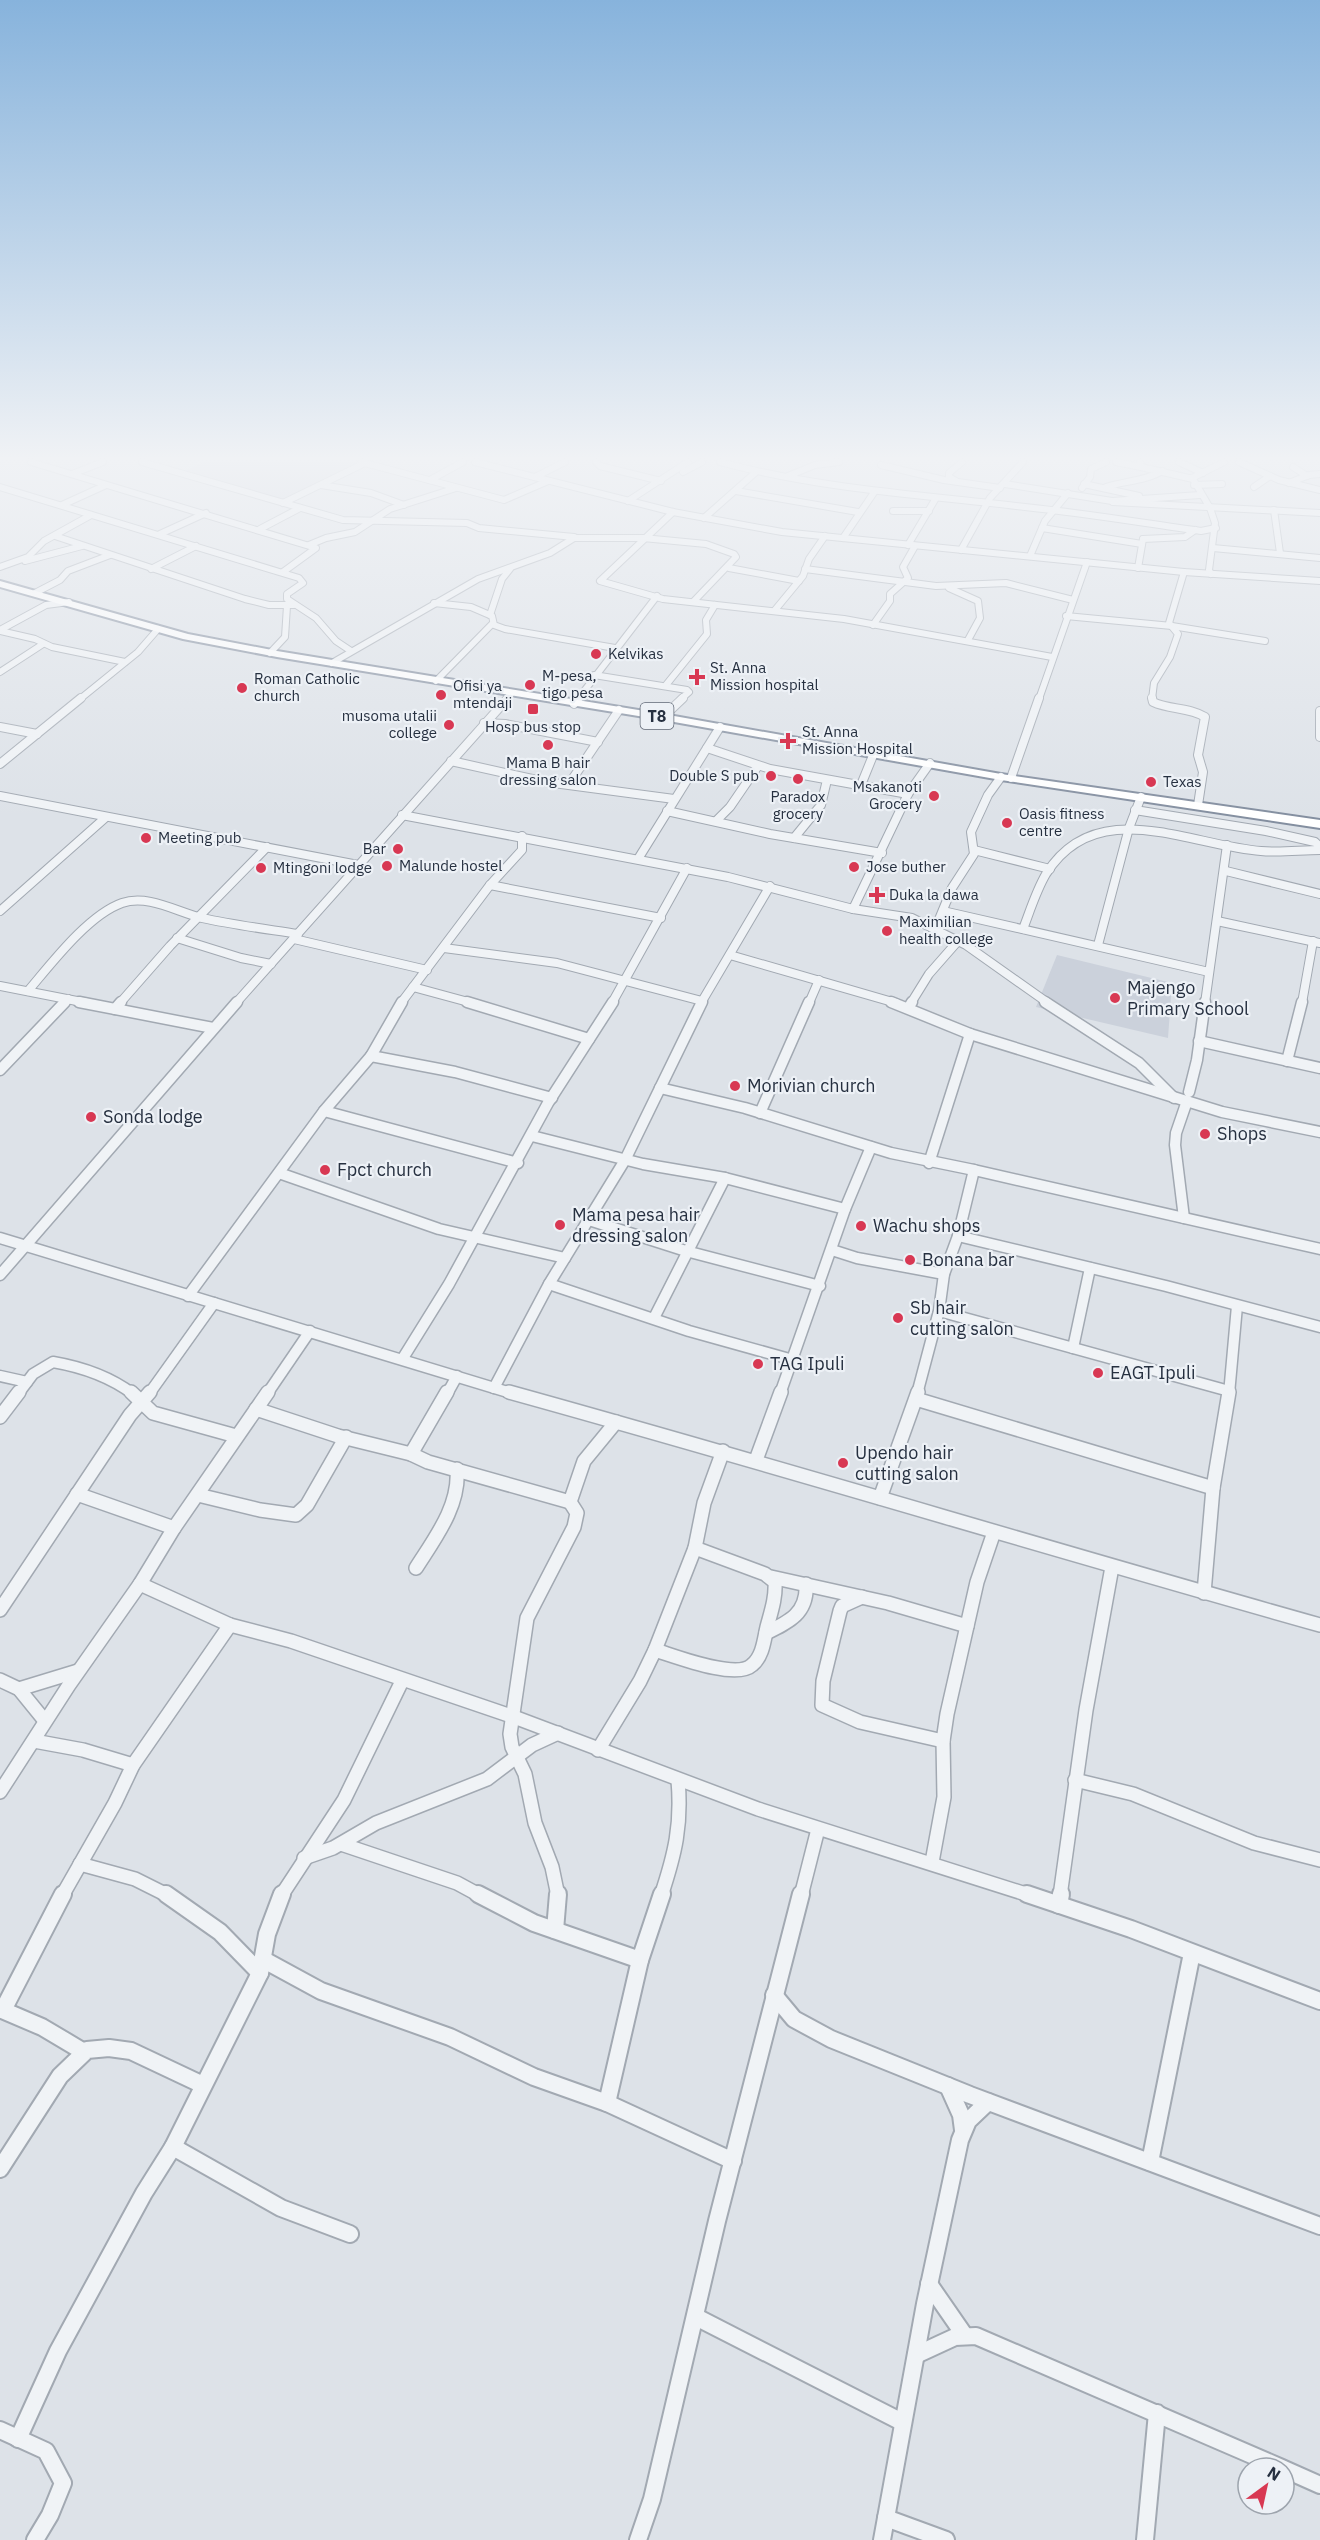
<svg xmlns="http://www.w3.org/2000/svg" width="1320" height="2540" viewBox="0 0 1320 2540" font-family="'IBM Plex Sans',sans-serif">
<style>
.built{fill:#cbd1db}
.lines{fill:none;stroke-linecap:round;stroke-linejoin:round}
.minor-far4-casing{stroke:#a2a9b2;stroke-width:8}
.minor-far3-casing{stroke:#a2a9b2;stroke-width:10}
.minor-far2-casing{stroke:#a2a9b2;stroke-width:13}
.minor-far1-casing{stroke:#a2a9b2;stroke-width:16}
.minor-casing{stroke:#a2a9b2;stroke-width:20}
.highway-casing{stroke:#848fa0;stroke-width:4}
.minor-far4{stroke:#f0f3f6;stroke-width:6}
.minor-far3{stroke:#f0f3f6;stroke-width:8}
.minor-far2{stroke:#f0f3f6;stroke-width:10}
.minor-far1{stroke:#f0f3f6;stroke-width:13}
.minor{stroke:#f0f3f6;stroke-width:16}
.highway{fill:#fff;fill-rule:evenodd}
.poi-dot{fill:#d83853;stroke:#edf1f6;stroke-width:2}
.labels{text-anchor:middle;stroke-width:4.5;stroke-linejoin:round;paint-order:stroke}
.far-poi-label{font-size:15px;fill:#263040;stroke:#edf1f6;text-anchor:start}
.shield{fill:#edf1f6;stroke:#626a77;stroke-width:1.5}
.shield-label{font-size:16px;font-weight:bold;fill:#263040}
.poi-label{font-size:18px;fill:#263040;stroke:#edf1f6;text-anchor:start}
</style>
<rect width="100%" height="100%" fill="#dde2e8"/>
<!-- built -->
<g class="built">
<polygon points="205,462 356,462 360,463 286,500 185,471"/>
<polygon points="1057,955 1172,983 1168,1038 1036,1007"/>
</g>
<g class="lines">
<!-- minor-far4 casing -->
<g class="minor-far4-casing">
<g id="minor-far4">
<polyline points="31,462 316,548 283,572"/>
<polyline points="142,462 343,520 467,523 479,528 574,537"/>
<polyline points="361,462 504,500 548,481"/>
<polyline points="475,462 673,512 782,532 1184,572 1320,581"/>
<polyline points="596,462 600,466 661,481"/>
<path d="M720,462c100,27 203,33 305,45 59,6 118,16 176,24l15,-3"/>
<polyline points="1116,462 1141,467"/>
<polyline points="1140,462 1141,467 1193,479 1210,508 1215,523 1209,570 1211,574"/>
<polyline points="1179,462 1203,473"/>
<polyline points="1239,462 1279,480 1320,490"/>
<polyline points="881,465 944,480 1000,488"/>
<polyline points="1293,467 1307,476"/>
<polyline points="683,472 702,462"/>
<polyline points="72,474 103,462"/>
<polyline points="788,476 815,465 839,462"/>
<polyline points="535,477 565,462"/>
<polyline points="1192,478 1224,462"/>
<polyline points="430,480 463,462"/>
<polyline points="956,481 949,477 949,473 962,462"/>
<polyline points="1289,483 1309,475 1320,474"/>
<polyline points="1005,484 1112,501 1200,495"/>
<polyline points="1084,484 1139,496"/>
<polyline points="321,485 371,493 404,505"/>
<polyline points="1194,485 1222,484"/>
<polyline points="0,487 299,578 303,583 287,594 287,599 316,618 336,641 351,651"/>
<path d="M1106,487c18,-6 40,-6 56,-16"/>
<polyline points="1254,487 1270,476"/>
<polyline points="1082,488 1090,477 1091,469 1106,462"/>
<polyline points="736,491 858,512"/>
<polyline points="628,501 688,462"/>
<polyline points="1113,502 1320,513"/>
<polyline points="283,503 365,463"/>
<polyline points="62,505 106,485"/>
<polyline points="1274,510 1280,553"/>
<polyline points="893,511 929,511"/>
<polyline points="673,512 600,581 663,599 844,619 1052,657"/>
<polyline points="704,518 756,472"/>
<polyline points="1042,528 1142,544"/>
<polyline points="260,529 300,508"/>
<polyline points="160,534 206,513"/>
<polyline points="55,536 245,599 269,605 294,605"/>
<polyline points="843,538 875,491"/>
<polyline points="1143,539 1185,537 1195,530"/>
<polyline points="309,545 326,538 355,532 390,509 456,488"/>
<polyline points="908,545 936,498"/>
<polyline points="1213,548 1320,558"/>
<polyline points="961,550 990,498 1023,462"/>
<polyline points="1030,556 1045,521 1068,493"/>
<polyline points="25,561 82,546"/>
<polyline points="0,567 28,557 44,541 91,515"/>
<polyline points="729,568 799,581"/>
<polyline points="1138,568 1143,539"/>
<polyline points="151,569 196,546"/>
<polyline points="805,569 936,586 1006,583 1073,600"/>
<polyline points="949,588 978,601 980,618 968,640"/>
<polyline points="35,593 60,580 68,571 110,555"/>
<polyline points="434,603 471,607 492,616 494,625 505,629 615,648"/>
<polyline points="775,610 803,576 809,559 825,536"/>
<polyline points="490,615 502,579 510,569"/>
<polyline points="1066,616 1172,626 1265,641"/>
<polyline points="873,625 890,601 890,594 908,578 903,567 915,546"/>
<polyline points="0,630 46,605 69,602"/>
<polyline points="0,631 35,639 52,647 125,662"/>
<polyline points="270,653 285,637 287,606"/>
<polyline points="332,663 478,579 550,553 574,538 643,538 706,544 734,554 736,557 694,601"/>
<polyline points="0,672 43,644"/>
<polyline points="594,675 687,690 689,692 681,699"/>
<polyline points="436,681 493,623"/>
<polyline points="666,685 707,634 706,620 715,605"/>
<polyline points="80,699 138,652 158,629"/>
<polyline points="506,699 511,694"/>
<polyline points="578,699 657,596"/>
<polyline points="1039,699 1087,562"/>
<polyline points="1152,699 1154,683 1170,657 1178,634 1169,623 1184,572"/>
</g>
</g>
<!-- minor-far3 casing -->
<g class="minor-far3-casing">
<g id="minor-far3">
<path d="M1152,698l1,4c17,8 36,5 52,15l-7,38 5,17 -5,33"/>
<polyline points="574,704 579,698"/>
<polyline points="1320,711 1320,737"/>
<polyline points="663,717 683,698"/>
<polyline points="484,723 505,724 598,742"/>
<polyline points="0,727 37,734"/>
<polyline points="707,748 770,769 908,794"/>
<polyline points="451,761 546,782 674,799"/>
<polyline points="0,764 81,698"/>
<polyline points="1011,778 1039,698"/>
<polyline points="569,784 619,710"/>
<polyline points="861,785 874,753"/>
<polyline points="0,796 358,865"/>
<polyline points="1135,810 1266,831 1315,842 1320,847"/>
<polyline points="667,811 770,834 882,853"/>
<polyline points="402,815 728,877 853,909 912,918 966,945 1048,1003"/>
<polyline points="716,821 730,807 758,766"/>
<polyline points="794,838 821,805 827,780"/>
<polyline points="974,850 1050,869"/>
<polyline points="638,859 720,727"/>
<polyline points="1226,871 1320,894"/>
<polyline points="490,885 661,918"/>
<polyline points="853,909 908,794 930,763"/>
<polyline points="0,911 105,818"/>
<polyline points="943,911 1209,972"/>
<polyline points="1217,921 1320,943"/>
<polyline points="935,929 952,888 974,854 971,832 988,795 1001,777"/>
<path d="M1023,929c7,-18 13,-38 23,-55 50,-80 142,-29 215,-23 19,2 40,-1 59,-1"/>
<polyline points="177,938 241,958 271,964"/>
<polyline points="294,939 427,970"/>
<polyline points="1098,945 1129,828 1141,797"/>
<polyline points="444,948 557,963 702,1001"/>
<polyline points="730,955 896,1003"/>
<polyline points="0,986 87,1003"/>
<polyline points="413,987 472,1003"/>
<path d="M28,991c23,-27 60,-76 94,-88 26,-9 55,9 80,15 32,7 64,11 96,16"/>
<polyline points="64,1003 68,999"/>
<polyline points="120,1003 170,946 267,847"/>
<polyline points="236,1003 508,698"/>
<polyline points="401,1003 490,885 522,850 522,836"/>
<polyline points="612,1003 687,868"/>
<polyline points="701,1003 770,886"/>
<polyline points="809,1003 819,980"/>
<polyline points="911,1003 929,974 958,941"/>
<polyline points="1205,1003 1227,845"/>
<polyline points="1302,1003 1313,941"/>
</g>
</g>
<!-- minor-far2 casing -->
<g class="minor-far2-casing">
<g id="minor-far2">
<polyline points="79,1002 213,1028"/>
<polyline points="467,1002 589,1039"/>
<polyline points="891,1002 970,1034 929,1163"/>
<polyline points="1045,1002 1139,1063 1174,1098"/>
<polyline points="909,1007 912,1002"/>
<polyline points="115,1009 121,1002"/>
<polyline points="970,1034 1222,1112 1320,1132"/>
<polyline points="1199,1041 1320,1068"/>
<polyline points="371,1056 455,1072 552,1098"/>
<polyline points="1287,1061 1302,1002"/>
<polyline points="0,1070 65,1002"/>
<polyline points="660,1088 745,1108 891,1153 974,1170 958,1236 944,1274 939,1311 917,1394"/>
<polyline points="1189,1092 1197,1060 1205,1002"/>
<polyline points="324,1111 518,1163"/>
<polyline points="760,1113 809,1002"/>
<polyline points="532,1136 643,1164 725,1178 845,1209"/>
<polyline points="974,1170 1320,1249"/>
<polyline points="279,1173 439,1229 565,1258"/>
<polyline points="1184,1218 1175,1145 1176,1133 1187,1101"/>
<polyline points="589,1220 686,1251 820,1286"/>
<polyline points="958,1236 1166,1286 1320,1327"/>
<polyline points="0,1238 514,1394"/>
<polyline points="832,1250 857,1258 944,1274"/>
<polyline points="0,1275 237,1002"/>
<polyline points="549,1284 689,1331 793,1360"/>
<polyline points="188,1296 324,1111 371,1056 402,1002"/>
<polyline points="939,1311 1229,1391"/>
<polyline points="654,1318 725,1178"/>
<polyline points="1073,1348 1090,1268"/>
<polyline points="403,1358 449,1284 548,1103 613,1002"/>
<polyline points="0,1376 27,1382"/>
<polyline points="494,1388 549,1284 625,1160 702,1002"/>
<path d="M18,1394l15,-20 20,-12c29,5 56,14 80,32"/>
<polyline points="149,1394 214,1303"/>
<polyline points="267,1394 310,1331"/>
<polyline points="447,1394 457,1376"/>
<polyline points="780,1394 845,1209 871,1147"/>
<polyline points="1229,1394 1237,1306"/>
</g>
</g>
<!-- minor-far1 casing -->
<g class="minor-far1-casing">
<g id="minor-far1">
<polyline points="131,1392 153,1413 236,1436"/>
<path d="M509,1392c271,75 540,157 811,233"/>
<polyline points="916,1399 1213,1488"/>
<polyline points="256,1409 338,1436 411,1454 428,1462 570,1502"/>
<polyline points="0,1417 19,1392"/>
<polyline points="411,1454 447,1392"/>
<polyline points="756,1460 781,1392"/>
<polyline points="77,1494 174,1528"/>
<polyline points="198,1495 260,1510 296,1515 307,1505 346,1437"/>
<polyline points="880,1498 918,1392"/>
<path d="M416,1568c19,-30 44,-62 41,-99"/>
<polyline points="771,1577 888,1603 967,1626"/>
<polyline points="140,1584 230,1625 291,1641 514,1717 758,1809 1032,1896"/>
<polyline points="1204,1593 1213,1488 1229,1392"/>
<polyline points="862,1597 842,1606 840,1611 823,1681 822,1705 860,1722 943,1741"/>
<polyline points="0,1610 130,1415 150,1392"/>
<path d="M766,1633c23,-11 42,-20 40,-49"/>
<path d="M655,1650c20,6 81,30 97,15 11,-9 12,-25 15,-38 4,-15 9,-29 8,-45l-10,-8 -70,-26"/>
<polyline points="0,1680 19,1689 45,1721"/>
<polyline points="19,1689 78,1671"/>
<polyline points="34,1741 83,1750 133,1765"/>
<polyline points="598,1750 640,1681 655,1650 695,1548 704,1503 723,1451"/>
<polyline points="1075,1780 1133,1794 1254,1843 1320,1860"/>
<polyline points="0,1792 69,1685 140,1584 174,1528 268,1392"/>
<polyline points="341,1844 457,1883 481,1896"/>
<polyline points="304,1858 333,1848 376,1823 487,1779 532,1745 558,1733"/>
<polyline points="932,1862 944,1797 943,1741 947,1714 977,1582 994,1532"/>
<polyline points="80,1864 135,1879 169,1896"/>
<polyline points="62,1896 115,1803 133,1765 230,1625"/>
<polyline points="281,1896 344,1800 402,1681"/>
<polyline points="558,1896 552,1867 535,1823 525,1774 512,1747 510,1734 527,1618 574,1527 577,1513 570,1502 584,1461 616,1422"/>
<path d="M661,1896c14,-42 21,-71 17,-116"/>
<polyline points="801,1896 818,1829"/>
<polyline points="1060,1896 1086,1710 1112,1567"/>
</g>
</g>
<!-- minor casing -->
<g class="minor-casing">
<g id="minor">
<polyline points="166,1894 220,1932 260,1973"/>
<polyline points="478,1894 534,1923 640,1960"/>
<polyline points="1027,1894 1131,1929 1320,2001"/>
<polyline points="1059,1905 1061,1894"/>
<polyline points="555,1930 558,1894"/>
<polyline points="264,1960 321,1991 450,2037 534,2077 607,2103 733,2161"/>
<polyline points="774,1995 794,2019 831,2039 970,2095 1320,2226"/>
<polyline points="0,2009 42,2027 84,2052"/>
<polyline points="3,2010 63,1894"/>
<polyline points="948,2086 961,2115 963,2130"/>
<polyline points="607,2103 640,1960 662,1894"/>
<polyline points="173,2147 281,2208 350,2234"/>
<polyline points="1150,2162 1192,1953"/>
<polyline points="0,2169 60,2076 87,2050 109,2048 131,2051 203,2085"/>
<polyline points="929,2284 965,2336"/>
<polyline points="696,2317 902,2422"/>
<polyline points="916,2355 955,2337 976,2336 1282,2468"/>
<polyline points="0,2430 46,2451 63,2483 50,2515 35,2540"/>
<polyline points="18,2439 58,2351 144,2193 173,2147 260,1973 267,1934 282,1894"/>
<polyline points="1284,2469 1320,2485"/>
<polyline points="886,2518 946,2540"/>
<polyline points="638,2540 652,2499 717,2221 801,1894"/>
<polyline points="882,2540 925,2304 960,2140 968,2121 988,2102"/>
<polyline points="1145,2540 1157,2413"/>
</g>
</g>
<!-- highway casing -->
<g class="highway-casing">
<polygon id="highway" points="0,581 188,634 277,651 663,714 1001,774 1320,820 1320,828 1001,780 663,720 277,657 183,639 0,587"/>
</g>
<!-- minor-far4 -->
<use href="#minor-far4" class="minor-far4"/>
<!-- minor-far3 -->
<use href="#minor-far3" class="minor-far3"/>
<!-- minor-far2 -->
<use href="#minor-far2" class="minor-far2"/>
<!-- minor-far1 -->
<use href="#minor-far1" class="minor-far1"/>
<!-- minor -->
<use href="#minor" class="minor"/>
<!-- highway -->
<use href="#highway" class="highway"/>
</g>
<!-- sky -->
<linearGradient id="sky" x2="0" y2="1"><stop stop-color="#87b3dc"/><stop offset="0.56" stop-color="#f0f2f5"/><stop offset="1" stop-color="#f0f2f5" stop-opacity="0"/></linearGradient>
<rect width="1320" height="818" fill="url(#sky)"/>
<!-- markers -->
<g class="poi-dot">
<circle cx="596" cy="654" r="6"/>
<path d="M694 668h6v6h6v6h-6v6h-6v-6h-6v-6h6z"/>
<circle cx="530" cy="685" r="6"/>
<circle cx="242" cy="688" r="6"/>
<circle cx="441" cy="695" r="6"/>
<rect x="527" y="703" width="12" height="12" rx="3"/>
<circle cx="449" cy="725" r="6"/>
<path d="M785 732h6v6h6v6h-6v6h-6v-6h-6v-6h6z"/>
<circle cx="548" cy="745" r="6"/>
<circle cx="771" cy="776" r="6"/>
<circle cx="798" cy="779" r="6"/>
<circle cx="1151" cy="782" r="6"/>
<circle cx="934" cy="796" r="6"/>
<circle cx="1007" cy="823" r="6"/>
<circle cx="146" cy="838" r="6"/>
<circle cx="398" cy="849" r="6"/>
<circle cx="387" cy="866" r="6"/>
<circle cx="854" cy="867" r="6"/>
<circle cx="261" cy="868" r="6"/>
<path d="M874 886h6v6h6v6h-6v6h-6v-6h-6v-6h6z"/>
<circle cx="887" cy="931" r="6"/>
<circle cx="1115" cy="998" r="6"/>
<circle cx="735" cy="1086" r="6"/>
<circle cx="91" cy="1117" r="6"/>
<circle cx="1205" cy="1134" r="6"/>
<circle cx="325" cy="1170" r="6"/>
<circle cx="560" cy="1225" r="6"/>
<circle cx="861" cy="1226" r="6"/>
<circle cx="910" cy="1260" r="6"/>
<circle cx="898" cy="1318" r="6"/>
<circle cx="758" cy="1364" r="6"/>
<circle cx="1098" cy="1373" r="6"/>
<circle cx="843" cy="1463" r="6"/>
</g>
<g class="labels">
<!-- far-poi labels -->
<g class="far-poi-label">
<text x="608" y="659">Kelvikas</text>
<text x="710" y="673">St. Anna<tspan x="710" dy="17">Mission hospital</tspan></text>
<text x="542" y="681">M-pesa,<tspan x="542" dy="17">tigo pesa</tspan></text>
<text x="254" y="684">Roman Catholic<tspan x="254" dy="17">church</tspan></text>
<text x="453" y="691">Ofisi ya<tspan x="453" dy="17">mtendaji</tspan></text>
<text x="437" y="721" text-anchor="end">musoma utalii<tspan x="437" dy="17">college</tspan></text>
<text x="533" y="732" text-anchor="middle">Hosp bus stop</text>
<text x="802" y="737">St. Anna<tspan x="802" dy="17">Mission Hospital</tspan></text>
<text x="548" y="768" text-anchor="middle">Mama B hair<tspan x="548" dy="17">dressing salon</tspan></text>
<text x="759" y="781" text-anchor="end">Double S pub</text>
<text x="1163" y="787">Texas</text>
<text x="922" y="792" text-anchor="end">Msakanoti<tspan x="922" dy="17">Grocery</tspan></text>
<text x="798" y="802" text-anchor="middle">Paradox<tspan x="798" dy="17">grocery</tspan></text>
<text x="1019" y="819">Oasis fitness<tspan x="1019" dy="17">centre</tspan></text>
<text x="158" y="843">Meeting pub</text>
<text x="386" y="854" text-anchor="end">Bar</text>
<text x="399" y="871">Malunde hostel</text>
<text x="866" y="872">Jose buther</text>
<text x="273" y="873">Mtingoni lodge</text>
<text x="889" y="900">Duka la dawa</text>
<text x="899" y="927">Maximilian<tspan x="899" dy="17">health college</tspan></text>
</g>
<!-- shield labels -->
<rect class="shield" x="640.5" y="703" width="33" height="26" rx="4.5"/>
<g class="shield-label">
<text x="657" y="722">T8</text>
</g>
<!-- poi labels -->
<g class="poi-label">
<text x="1127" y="994">Majengo<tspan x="1127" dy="21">Primary School</tspan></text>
<text x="747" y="1092">Morivian church</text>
<text x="103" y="1123">Sonda lodge</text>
<text x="1217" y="1140">Shops</text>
<text x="337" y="1176">Fpct church</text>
<text x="572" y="1221">Mama pesa hair<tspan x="572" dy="21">dressing salon</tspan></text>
<text x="873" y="1232">Wachu shops</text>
<text x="922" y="1266">Bonana bar</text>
<text x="910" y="1314">Sb hair<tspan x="910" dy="21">cutting salon</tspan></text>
<text x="770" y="1370">TAG Ipuli</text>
<text x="1110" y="1379">EAGT Ipuli</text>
<text x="855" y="1459">Upendo hair<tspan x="855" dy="21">cutting salon</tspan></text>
</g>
</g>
<!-- north arrow -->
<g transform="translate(1266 2486) rotate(33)"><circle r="28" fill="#edf1f6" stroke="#9da4ad" stroke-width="1.5"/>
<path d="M0-4.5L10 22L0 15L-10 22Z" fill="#d83853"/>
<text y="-9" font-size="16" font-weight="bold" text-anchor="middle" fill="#263040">N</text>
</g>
</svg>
